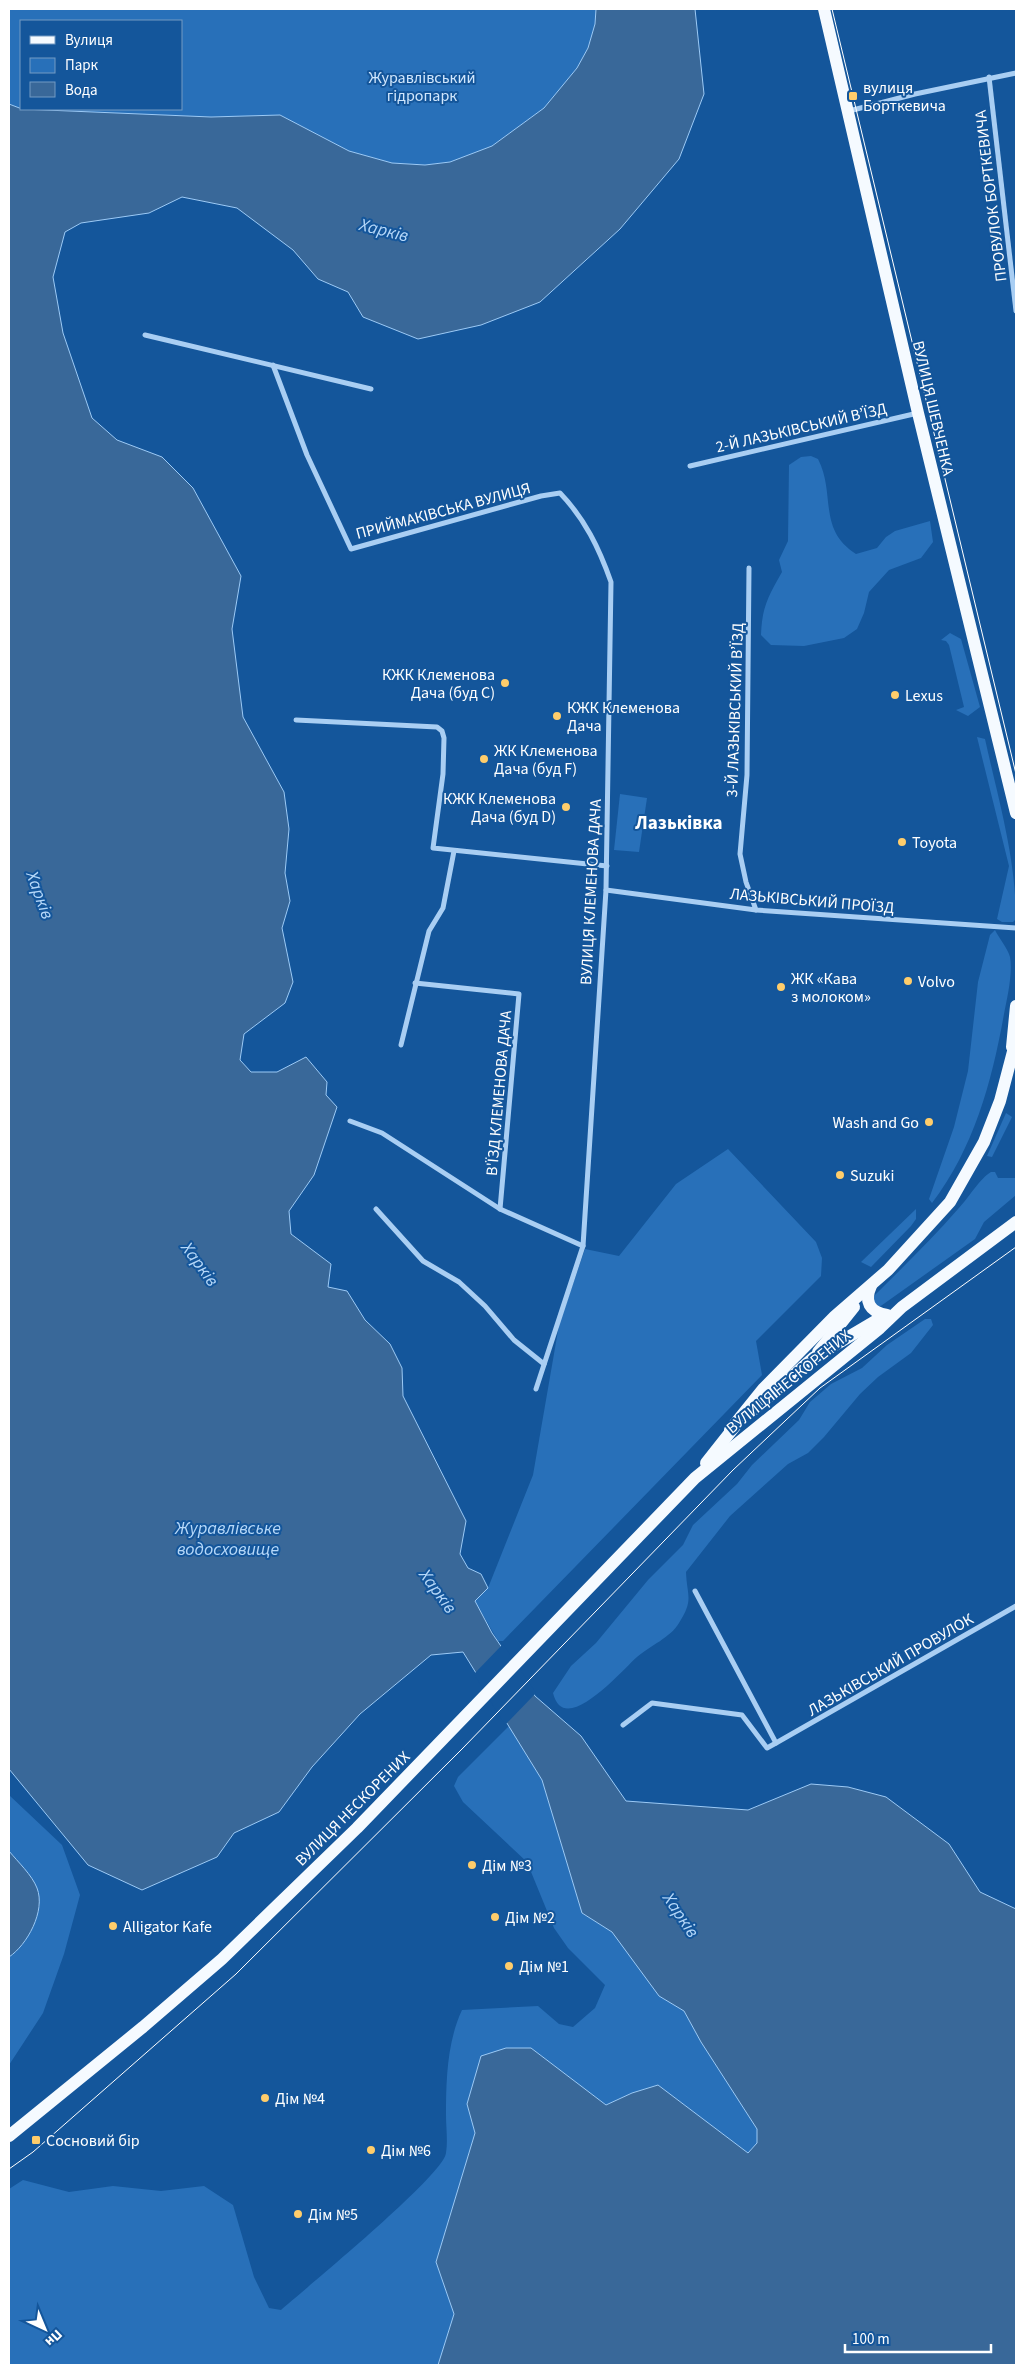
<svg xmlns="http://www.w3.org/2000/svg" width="1025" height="2374" viewBox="0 0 1025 2374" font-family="'Source Sans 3',sans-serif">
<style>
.green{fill:#2870b9}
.water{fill:#396899;stroke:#9ccaf6}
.pier{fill:#14569b}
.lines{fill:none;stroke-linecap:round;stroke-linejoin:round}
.minor{stroke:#a9cef3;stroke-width:5}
.primary{stroke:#f5faff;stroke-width:12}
.tram{stroke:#fff;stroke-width:1}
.poi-dot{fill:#ffcd6b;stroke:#14569b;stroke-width:2}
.labels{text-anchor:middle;stroke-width:4;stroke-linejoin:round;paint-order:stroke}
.park-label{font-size:16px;fill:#d1e7fd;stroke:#14569b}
.poi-label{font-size:16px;fill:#fff;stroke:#14569b;text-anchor:start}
.street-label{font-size:16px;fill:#fff;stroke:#14569b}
.water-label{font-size:18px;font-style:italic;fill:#b6d8f9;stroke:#14569b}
.quarter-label{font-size:19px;font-weight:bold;fill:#fff;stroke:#14569b}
</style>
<rect width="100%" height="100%" fill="#14569b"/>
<!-- green -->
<g class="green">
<polygon points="9,9 596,9 595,24 588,48 577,68 544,108 492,146 450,162 425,165 392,163 349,151 280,115 211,117 22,109 181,109 181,21 21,21 21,109 10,104"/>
<path d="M811,456l7,3c18,35 -1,70 38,95l21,-6 9,-11 9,-6 35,-10 3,21 -12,16 -32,12 -20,22 -5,21 -7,16 -13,9 -40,8 -33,-1 -10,-10c1,-28 7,-38 21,-63l-3,-12 9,-19 1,-76 12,-8z"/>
<polygon points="950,633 961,639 980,707 968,716 956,710 964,707 949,645 946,641 941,640"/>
<path d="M977,737l8,2c13,59 31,119 31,180l-3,3h-11l-5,-3 12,-53z"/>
<polygon points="620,794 647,798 639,852 614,850"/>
<path d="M995,930c4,8 13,19 15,27 3,16 -3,42 -6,57 -12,67 -30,134 -72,189l-3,-4 25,-72 14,-56 10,-89 12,-47z"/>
<polygon points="1006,1113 1012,1117 992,1157 987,1156"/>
<polygon points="728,1149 816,1242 822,1258 821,1276 756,1341 762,1375 503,1641 498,1641 475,1601 488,1588 533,1475 559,1325 585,1249 619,1256 676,1184"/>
<path d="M991,1172h4l3,6h18v17l-32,27 -9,17 -97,69 -6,-10c29,-29 59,-58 86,-89 9,-9 23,-32 33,-37z"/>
<polygon points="916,1209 916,1219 911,1226 871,1267 861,1262"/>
<path d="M925,1319h6l2,6 -22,28 -33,24 -18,17 -36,43 -16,16 -20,11 -58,52 -44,56c1,25 8,27 -7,51 -8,14 -29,23 -42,34 -14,12 -73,82 -84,36l18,-27 25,-23 52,-63 35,-35 10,-20 44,-41 15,-19 47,-45 11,-18 21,-18 31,-16 25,-23z"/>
<path d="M509,1726l33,54 40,133 30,19 72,79 17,31 56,87v14l-9,10 -90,-68 -26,8 -26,12 -75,-57 -64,56 8,29 -39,129 18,52 -16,51h-429v-176l14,-9 46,12 44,-6 48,5 43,-5 29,19 21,72 15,31 12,2c25,-22 163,-135 165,-157 2,-12 0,-26 0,-38 0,-34 1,-73 16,-105l76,-4 21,18 14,3 22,-19 10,-23 -37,-37 -14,-20 -27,-66 -64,-60 -9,-16 4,-9z"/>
<path d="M9,1795l53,50 18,50 -16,59 -21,59 -34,52v-108c18,-12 24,-32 31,-52l-12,-31 -19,-23z"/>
</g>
<!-- water -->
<g class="water">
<polygon points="596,9 695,9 704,94 679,159 620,229 540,302 481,325 418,339 363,317 348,292 318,279 293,250 237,208 182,197 149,213 81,223 65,232 53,277 63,333 92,418 117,440 162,457 193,488 241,576 232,629 243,717 284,792 289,829 285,873 290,901 282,928 293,982 285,1003 244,1034 240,1060 251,1072 277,1072 306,1057 327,1082 326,1095 337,1107 314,1175 289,1211 291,1234 331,1264 328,1287 347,1291 365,1320 390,1344 402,1368 403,1396 466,1521 460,1554 468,1568 481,1574 488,1588 475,1601 492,1633 535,1696 581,1736 626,1801 748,1810 811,1784 848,1787 886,1797 949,1844 980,1892 1016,1909 1016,2365 438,2365 454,2314 436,2262 475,2133 467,2104 481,2056 506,2048 531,2048 606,2105 632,2093 658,2085 748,2153 757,2143 757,2129 701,2042 684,2011 659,1996 612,1932 582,1913 542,1780 463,1652 431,1655 360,1714 312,1767 279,1812 234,1833 217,1857 142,1890 88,1865 9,1769 9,104 22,109 211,117 280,115 349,151 392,163 425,165 450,162 492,146 544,108 577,68 588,48 595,24"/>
<path d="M9,1851c9,11 23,24 28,37 9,23 -10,57 -28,69z"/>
</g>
<!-- pier -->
<polygon class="pier" points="503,1644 536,1693 505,1725 474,1674"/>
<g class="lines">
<!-- minor -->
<g class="minor">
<polyline points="989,77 1016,311"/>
<polyline points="849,111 915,94 1016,73"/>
<polyline points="145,335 371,389"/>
<path d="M273,365l34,90 44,94 190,-53 19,-3c25,26 39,55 51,89l-5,308 -23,356 -47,143"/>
<polyline points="690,466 918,413"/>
<polyline points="749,568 747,775 740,854 746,882 756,910"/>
<polyline points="296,720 437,727 442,731 444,738 443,774 433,848 607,866"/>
<polyline points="606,890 756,910 1016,928"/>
<polyline points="415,983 519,994 500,1209"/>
<polyline points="401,1045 429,931 443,908 454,851"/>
<polyline points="350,1121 382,1133 500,1209 583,1246"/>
<polyline points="376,1209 423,1261 459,1282 485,1306 514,1340 544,1364"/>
<polyline points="695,1591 776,1743 1016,1606"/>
<polyline points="623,1725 652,1703 742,1715 767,1748 776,1743"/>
</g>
<!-- primary -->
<g class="primary">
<polyline points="824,9 918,413 1016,813"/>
<polyline points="1012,1047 1016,1006"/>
<path d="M871,1286c-7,15 -2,26 16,29"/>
<polyline points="818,1352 854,1307"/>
<polyline points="755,1409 813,1358 884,1316"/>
<polyline points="730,1430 763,1389 835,1316 888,1270 950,1202 984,1142 1000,1101 1016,1040"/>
<polyline points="706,1463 736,1425"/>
<polyline points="9,2136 143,2027 222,1959 357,1828 695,1478 880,1328 902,1307 1016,1222"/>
</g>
<!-- tram -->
<g class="tram">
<polyline points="832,9 1016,774"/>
<polyline points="9,2169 33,2152 236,1974 462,1749 733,1470 820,1388 1016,1247"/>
</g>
</g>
<!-- markers -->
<g class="poi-dot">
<rect x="848" y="91" width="10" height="10" rx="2.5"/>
<circle cx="505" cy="683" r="5"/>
<circle cx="895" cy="695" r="5"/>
<circle cx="557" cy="716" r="5"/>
<circle cx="484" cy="759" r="5"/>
<circle cx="566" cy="807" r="5"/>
<circle cx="902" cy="842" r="5"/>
<circle cx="908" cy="981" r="5"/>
<circle cx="781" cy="987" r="5"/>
<circle cx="929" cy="1122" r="5"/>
<circle cx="840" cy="1175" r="5"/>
<circle cx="472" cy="1865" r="5"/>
<circle cx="495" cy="1917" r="5"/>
<circle cx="113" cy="1926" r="5"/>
<circle cx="509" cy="1966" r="5"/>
<circle cx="265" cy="2098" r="5"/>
<rect x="31" y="2135" width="10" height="10" rx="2.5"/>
<circle cx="371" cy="2150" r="5"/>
<circle cx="298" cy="2214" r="5"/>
</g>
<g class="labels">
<!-- park labels -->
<g class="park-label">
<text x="422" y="83">Журавлівський<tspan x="422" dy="18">гідропарк</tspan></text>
</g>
<!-- poi labels -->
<g class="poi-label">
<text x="863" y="93">вулиця<tspan x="863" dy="18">Борткевича</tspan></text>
<text x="495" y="680" text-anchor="end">КЖК Клеменова<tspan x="495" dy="18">Дача (буд С)</tspan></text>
<text x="905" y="701">Lexus</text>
<text x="567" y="713">КЖК Клеменова<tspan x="567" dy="18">Дача</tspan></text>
<text x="494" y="756">ЖК Клеменова<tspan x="494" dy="18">Дача (буд F)</tspan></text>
<text x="556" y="804" text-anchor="end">КЖК Клеменова<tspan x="556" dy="18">Дача (буд D)</tspan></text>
<text x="912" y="848">Toyota</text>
<text x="791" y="984">ЖК «Кава<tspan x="791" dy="18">з молоком»</tspan></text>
<text x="918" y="987">Volvo</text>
<text x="919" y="1128" text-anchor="end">Wash and Go</text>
<text x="850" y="1181">Suzuki</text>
<text x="482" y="1871">Дім №3</text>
<text x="505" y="1923">Дім №2</text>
<text x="123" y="1932">Alligator Kafe</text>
<text x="519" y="1972">Дім №1</text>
<text x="275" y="2104">Дім №4</text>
<text x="46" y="2146">Сосновий бір</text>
<text x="381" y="2156">Дім №6</text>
<text x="308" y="2220">Дім №5</text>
</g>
<!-- street labels -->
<g class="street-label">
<text transform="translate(990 196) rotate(-97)" y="6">ПРОВУЛОК БОРТКЕВИЧА</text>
<text transform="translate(934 408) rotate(77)" y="6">ВУЛИЦЯ ШЕВЧЕНКА</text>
<text transform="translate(801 427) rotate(-13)" y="6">2-Й ЛАЗЬКІВСЬКИЙ В’ЇЗД</text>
<text transform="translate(443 510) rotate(-15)" y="6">ПРИЙМАКІВСЬКА ВУЛИЦЯ</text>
<text transform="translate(734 710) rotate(-88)" y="6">3-Й ЛАЗЬКІВСЬКИЙ В’ЇЗД</text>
<text transform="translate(590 892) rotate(-87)" y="6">ВУЛИЦЯ КЛЕМЕНОВА ДАЧА</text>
<text transform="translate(812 900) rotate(5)" y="6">ЛАЗЬКІВСЬКИЙ ПРОЇЗД</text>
<text transform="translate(498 1093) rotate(-85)" y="6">В'ЇЗД КЛЕМЕНОВА ДАЧА</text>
<text transform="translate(788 1381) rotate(-39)" y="6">ВУЛИЦЯ НЕСКОРЕНИХ</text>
<text transform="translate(890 1664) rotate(-30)" y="6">ЛАЗЬКІВСЬКИЙ ПРОВУЛОК</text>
<text transform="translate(352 1808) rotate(-45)" y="6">ВУЛИЦЯ НЕСКОРЕНИХ</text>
</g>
<!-- water labels -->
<g class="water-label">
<text transform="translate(384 230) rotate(14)" y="6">Харків</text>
<text transform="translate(40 895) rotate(70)" y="6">Харків</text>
<text transform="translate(200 1264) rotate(54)" y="6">Харків</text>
<text x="228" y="1534">Журавлівське<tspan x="228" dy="21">водосховище</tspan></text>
<text transform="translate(438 1591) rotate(54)" y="6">Харків</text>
<text transform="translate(681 1915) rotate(56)" y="6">Харків</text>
</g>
<!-- quarter labels -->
<g class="quarter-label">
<text x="679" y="829">Лазьківка</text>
</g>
</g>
<!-- border -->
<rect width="1025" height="2374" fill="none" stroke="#ffffff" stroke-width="20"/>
<!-- legend -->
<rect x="20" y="20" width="162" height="90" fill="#14569b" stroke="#729ac3"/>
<rect x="30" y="36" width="25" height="8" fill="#f5faff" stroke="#729ac3"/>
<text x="65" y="45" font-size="15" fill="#ffffff">Вулиця</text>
<rect x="30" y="58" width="25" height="15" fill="#2870b9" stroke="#729ac3"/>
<text x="65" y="70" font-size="15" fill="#ffffff">Парк</text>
<rect x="30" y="82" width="25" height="15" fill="#396899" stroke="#729ac3"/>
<text x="65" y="95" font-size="15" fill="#ffffff">Вода</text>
<!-- north arrow -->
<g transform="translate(45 2329) rotate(136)" stroke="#14569b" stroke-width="4" paint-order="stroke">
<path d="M0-4L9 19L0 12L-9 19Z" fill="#ffffff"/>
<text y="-8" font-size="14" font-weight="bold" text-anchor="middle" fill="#ffffff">Пн</text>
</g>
<!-- scale -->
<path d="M845 2344v8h146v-8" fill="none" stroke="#ffffff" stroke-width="2.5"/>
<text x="852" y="2344" font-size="15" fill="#ffffff" stroke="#14569b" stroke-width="4" paint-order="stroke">100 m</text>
</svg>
